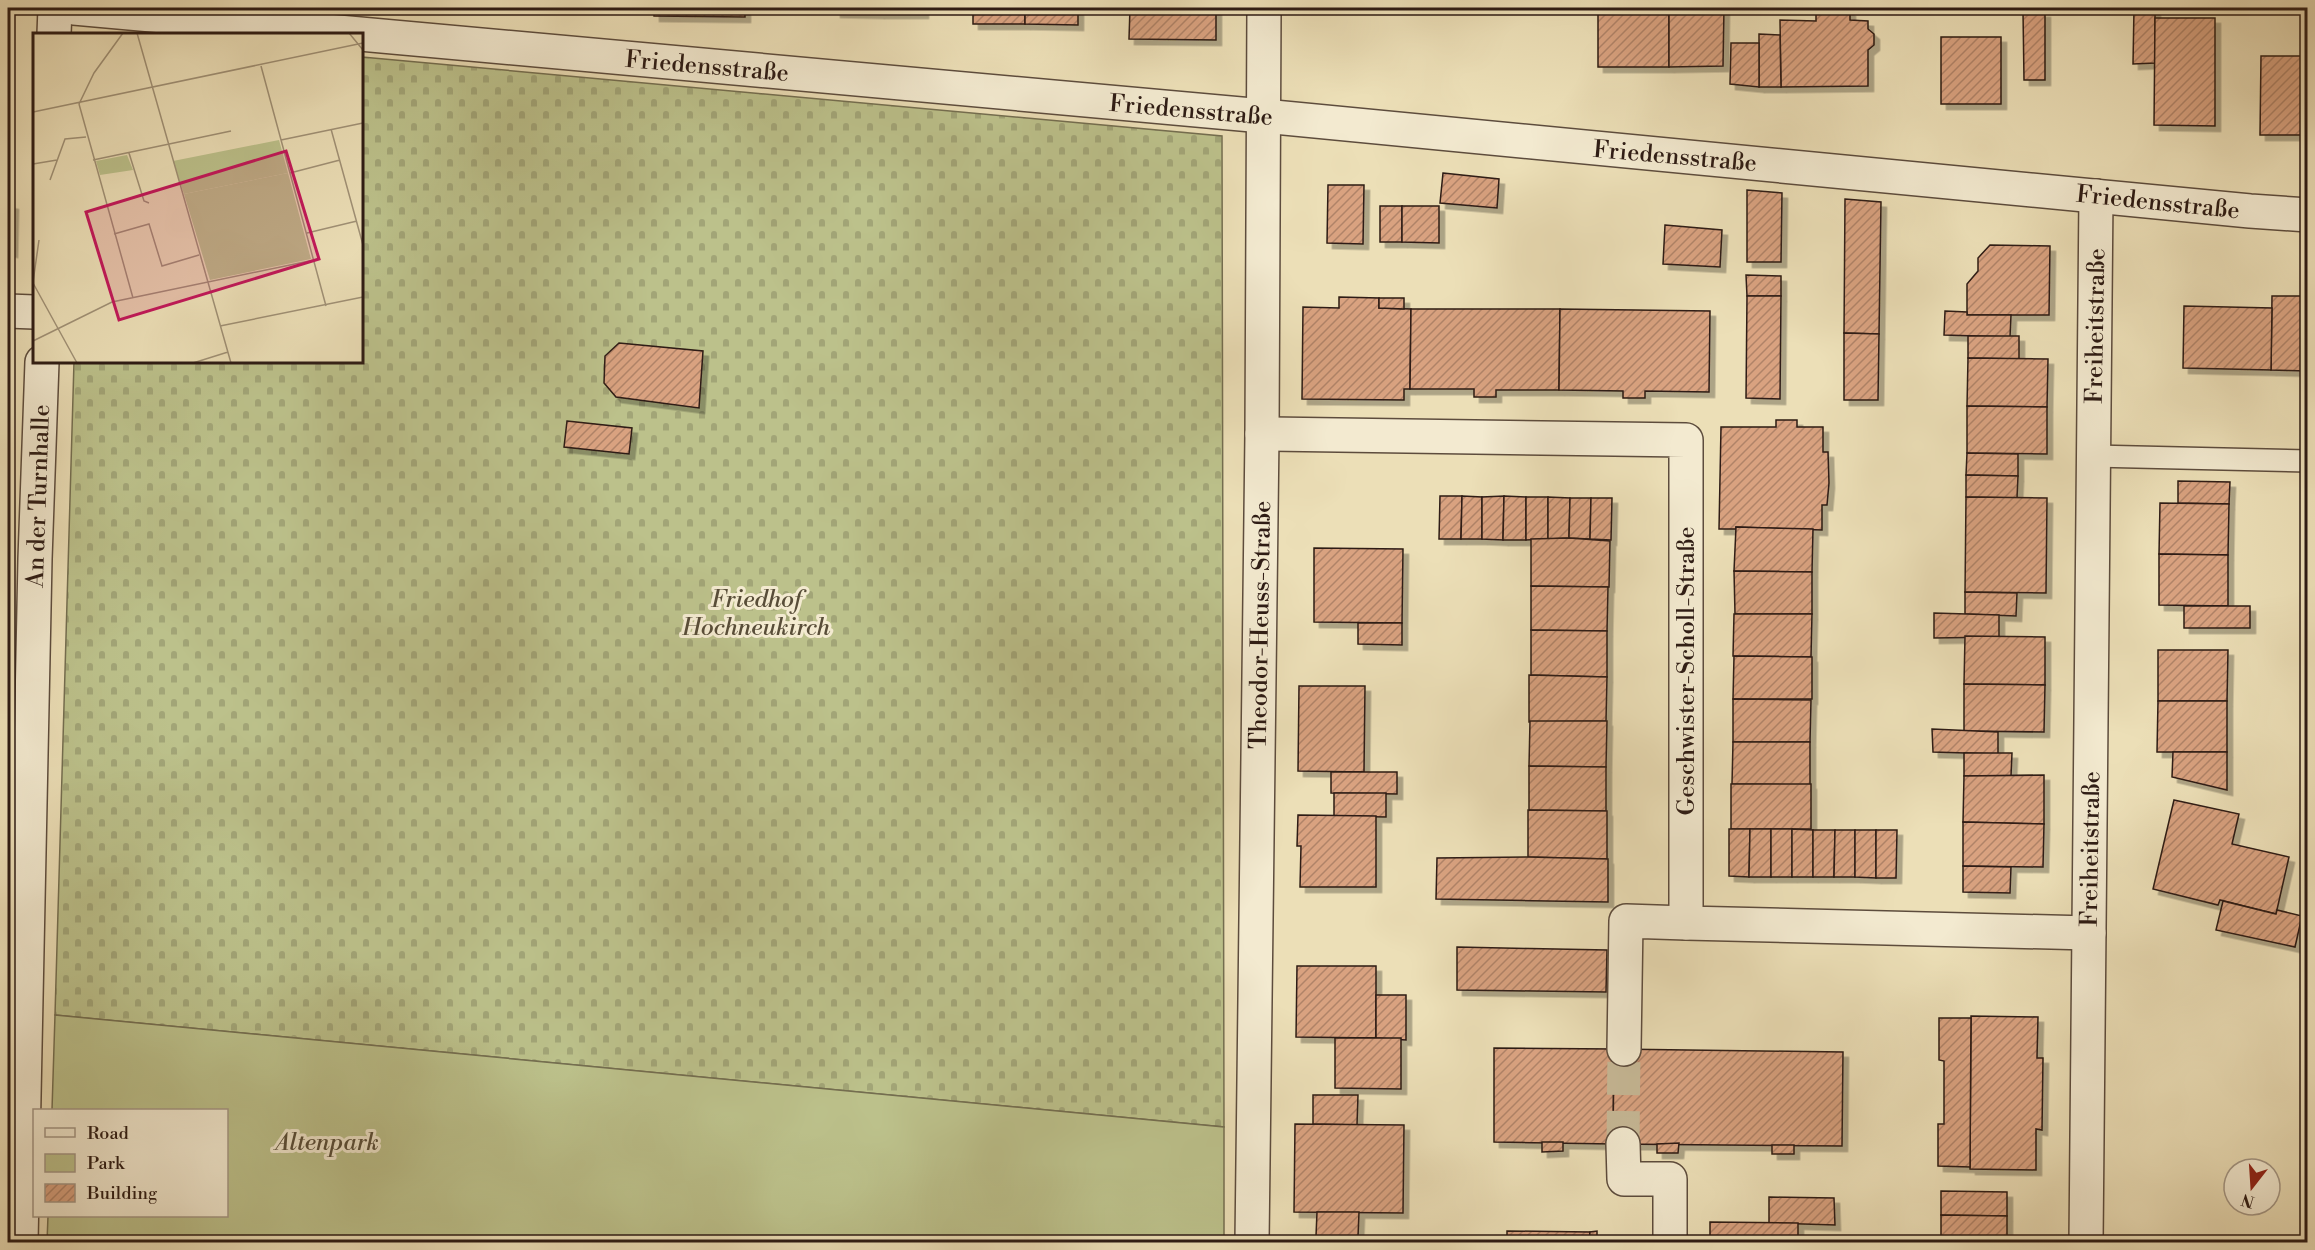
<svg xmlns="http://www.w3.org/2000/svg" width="2315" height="1250" viewBox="0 0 2315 1250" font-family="'Libre Bodoni',serif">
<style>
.cemetery{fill:url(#cemetery-stones);stroke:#746e50;stroke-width:1.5}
.park{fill:#bcc18b;stroke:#746e50;stroke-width:1.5}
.building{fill:url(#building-hatch);stroke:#2d1b14;stroke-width:1.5;filter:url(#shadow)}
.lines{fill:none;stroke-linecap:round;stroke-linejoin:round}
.street-tunnel{stroke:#c6b896;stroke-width:33;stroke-dasharray:33 16;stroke-linecap:butt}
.lane-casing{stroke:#5d4c3d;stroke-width:24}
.street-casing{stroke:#5d4c3d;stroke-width:36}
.lane{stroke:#f3ead0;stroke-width:21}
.street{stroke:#f3ead0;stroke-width:33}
.labels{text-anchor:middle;stroke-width:6;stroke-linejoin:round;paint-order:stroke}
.street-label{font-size:24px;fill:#2d1b14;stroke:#f3ead0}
.park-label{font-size:24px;font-style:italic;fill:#584d38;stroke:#f3ead0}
.inset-road{fill:none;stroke:#a09176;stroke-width:1.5}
.view{fill:#c2185b;fill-opacity:0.15;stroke:#c2185b;stroke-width:3}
.inset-edge{fill:none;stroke:#2d1b14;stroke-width:3}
</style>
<defs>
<pattern id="cemetery-stones" width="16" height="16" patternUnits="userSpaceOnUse" patternTransform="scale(1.5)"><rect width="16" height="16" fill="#bcc18b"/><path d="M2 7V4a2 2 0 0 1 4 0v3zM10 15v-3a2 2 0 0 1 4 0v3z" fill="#a2a577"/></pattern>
<pattern id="building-hatch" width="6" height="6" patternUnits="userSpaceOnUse" patternTransform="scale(1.5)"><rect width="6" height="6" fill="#d9a280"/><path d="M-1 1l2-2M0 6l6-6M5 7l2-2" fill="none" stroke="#b08368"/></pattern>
<filter id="shadow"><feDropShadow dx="5.5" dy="5.5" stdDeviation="0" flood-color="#0004"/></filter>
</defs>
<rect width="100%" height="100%" fill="#ecdfb7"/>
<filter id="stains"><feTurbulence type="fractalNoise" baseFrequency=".00333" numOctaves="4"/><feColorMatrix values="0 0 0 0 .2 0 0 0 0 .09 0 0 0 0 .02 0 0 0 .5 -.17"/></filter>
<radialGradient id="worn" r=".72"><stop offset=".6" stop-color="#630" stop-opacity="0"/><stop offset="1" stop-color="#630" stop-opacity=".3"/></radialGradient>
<!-- cemetery -->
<polygon class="cemetery" points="362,57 1222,136 1224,1127 55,1015 74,362 362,362"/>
<!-- park -->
<polygon class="park" points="55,1015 1224,1127 1224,1242 47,1242 48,1216 226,1216 226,1110 52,1110"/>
<!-- building -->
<g class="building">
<polygon points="654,8 745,8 745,17 654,16"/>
<polygon points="835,8 879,8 879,13 835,12"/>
<rect x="879" y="8" width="44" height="5"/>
<rect x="973" y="8" width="52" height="16"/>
<polygon points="1025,8 1078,8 1078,25 1025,24"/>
<polygon points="1130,8 1216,8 1216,40 1129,39"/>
<rect x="1598" y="8" width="71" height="59"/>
<polygon points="1669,8 1724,8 1723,66 1669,67"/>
<polygon points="2134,8 2155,8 2155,63 2133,64"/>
<polygon points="1816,9 1847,9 1850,11 1850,20 1868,21 1868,29 1874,34 1874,45 1868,50 1868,86 1781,87 1780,20 1816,21"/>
<polygon points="2023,12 2045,12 2045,80 2024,80"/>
<polygon points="2155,18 2215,18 2215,126 2154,125"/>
<polygon points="1759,34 1780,35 1781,87 1759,87"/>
<rect x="1941" y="37" width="60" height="67"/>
<polygon points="1731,43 1759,43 1759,87 1730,84"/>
<polygon points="2261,56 2308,56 2308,135 2260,135"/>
<polygon points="1443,173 1499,179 1497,208 1440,203"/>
<polygon points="1328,185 1364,185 1363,244 1327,243"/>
<polygon points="1747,190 1782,193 1781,262 1747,262"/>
<polygon points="1845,199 1881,202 1879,334 1844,333"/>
<polygon points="8,203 13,204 12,252 8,251"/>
<rect x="1380" y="206" width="22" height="36"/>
<polygon points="1402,206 1439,206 1439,243 1402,242"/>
<polygon points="1665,225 1722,230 1720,267 1663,264"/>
<polygon points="1990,245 2050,246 2049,315 1967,315 1967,284 1978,271 1978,258"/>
<polygon points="1746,275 1781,276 1781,296 1747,296"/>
<polygon points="1747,296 1781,296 1780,399 1746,398"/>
<polygon points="2272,296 2308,296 2308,371 2271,370"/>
<polygon points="1339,297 1379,298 1379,308 1411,309 1410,389 1404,389 1404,400 1302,399 1303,307 1339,308"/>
<polygon points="1379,298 1404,298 1404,309 1379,308"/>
<polygon points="2184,306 2272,308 2271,370 2183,368"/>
<polygon points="1411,309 1560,309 1559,390 1496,390 1496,397 1474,397 1474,389 1410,389"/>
<polygon points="1560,309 1710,311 1709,392 1645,391 1645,398 1623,398 1623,391 1559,390"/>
<polygon points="1945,311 1967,312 1967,315 2011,315 2010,337 1944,335"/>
<polygon points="1844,333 1879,334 1878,400 1844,400"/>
<polygon points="1968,336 2019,336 2019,359 1968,358"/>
<polygon points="619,343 703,351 699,408 616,397 604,383 605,356"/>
<polygon points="1968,358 2048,359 2047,407 1967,406"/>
<polygon points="1967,406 2047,407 2047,454 1967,453"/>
<polygon points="1776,420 1797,420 1797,427 1823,427 1823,452 1828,452 1829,483 1827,505 1822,505 1822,530 1736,527 1736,529 1719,529 1721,427 1776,427"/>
<polygon points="567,421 632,428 629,454 564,447"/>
<polygon points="1967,453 2018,454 2018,476 1966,475"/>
<polygon points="1966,475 2018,476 2017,498 1966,497"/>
<polygon points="2178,481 2230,482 2229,504 2178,503"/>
<polygon points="1440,496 1462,496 1461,539 1439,539"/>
<polygon points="1462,496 1482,497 1482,539 1461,539"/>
<polygon points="1504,496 1503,540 1482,539 1482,497"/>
<polygon points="1504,496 1526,497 1526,540 1503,540"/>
<polygon points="1526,497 1548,497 1548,539 1526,540"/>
<polygon points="1548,497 1570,498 1569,538 1548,539"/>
<polygon points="1966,497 2047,498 2046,593 1965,592"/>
<polygon points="1570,498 1591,498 1590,539 1569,538"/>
<polygon points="1591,498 1612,498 1611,540 1590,539"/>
<polygon points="2160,503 2229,504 2228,555 2159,554"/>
<polygon points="1736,527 1813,529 1812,572 1734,571"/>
<polygon points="1569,538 1610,541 1609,587 1531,586 1531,539"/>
<polygon points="1314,548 1403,549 1402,623 1314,622"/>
<polygon points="2159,554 2228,555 2228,606 2159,605"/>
<polygon points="1734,571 1812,572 1812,614 1735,614"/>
<polygon points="1531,586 1608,587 1607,631 1531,630"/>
<polygon points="1965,592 2017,593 2016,616 1965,614"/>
<rect x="2184" y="606" width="66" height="22"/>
<polygon points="1934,613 1999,615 1999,637 1934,638"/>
<polygon points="1734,614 1812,614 1811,657 1733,656"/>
<polygon points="1358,623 1402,623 1402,645 1358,644"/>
<polygon points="1531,630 1607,631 1607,677 1531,675"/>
<polygon points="1965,636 2045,637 2045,685 1964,684"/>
<polygon points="2158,650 2228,650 2227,701 2158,701"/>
<polygon points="1734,656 1812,657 1812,699 1733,699"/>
<polygon points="1529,675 1607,677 1606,721 1529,722"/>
<polygon points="1964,684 2045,685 2044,732 1964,731"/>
<polygon points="1299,686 1365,686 1364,772 1298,771"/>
<polygon points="1733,699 1811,700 1810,742 1733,742"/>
<polygon points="2158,701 2227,701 2227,752 2157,752"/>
<polygon points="1530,721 1607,721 1606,767 1529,766"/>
<polygon points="1932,729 1998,732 1998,754 1933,752"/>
<polygon points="1733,742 1810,742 1810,785 1732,784"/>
<polygon points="2173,752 2227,752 2227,790 2172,777"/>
<polygon points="1964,753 2012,753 2011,776 1964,776"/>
<polygon points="1529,766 1606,767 1606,811 1529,810"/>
<polygon points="1331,772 1397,772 1397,794 1331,793"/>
<polygon points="2044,775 2044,824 1963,822 1964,776"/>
<rect x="1731" y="784" width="80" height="45"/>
<polygon points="1334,793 1386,793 1386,817 1334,816"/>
<polygon points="2174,800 2239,814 2232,844 2289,857 2276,914 2220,900 2218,905 2153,889"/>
<polygon points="1528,810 1607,811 1607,859 1528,857"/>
<polygon points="1298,815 1376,816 1376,887 1300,887 1301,846 1297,846"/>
<polygon points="1963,822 2044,824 2043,867 1963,866"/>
<polygon points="1729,829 1750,829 1749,877 1729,876"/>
<polygon points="1750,829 1771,829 1771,877 1749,877"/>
<rect x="1771" y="829" width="21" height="48"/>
<polygon points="1792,829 1813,830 1813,877 1792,877"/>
<polygon points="1813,830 1835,830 1834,877 1813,877"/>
<polygon points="1835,830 1855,830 1855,877 1834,877"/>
<polygon points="1855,830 1876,830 1876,878 1855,877"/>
<polygon points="1876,830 1897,830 1896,878 1876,878"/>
<polygon points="1528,857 1608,859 1608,902 1436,899 1437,858"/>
<polygon points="1963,866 2011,867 2010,893 1963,892"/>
<polygon points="2223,901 2276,914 2277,910 2302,916 2295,947 2216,930"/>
<polygon points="1457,947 1607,950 1606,992 1457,990"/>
<polygon points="1297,966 1376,966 1376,1038 1296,1037"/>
<polygon points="1376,995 1406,995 1406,1040 1376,1038"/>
<polygon points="1971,1016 2038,1017 2037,1058 2043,1058 2042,1130 2036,1129 2036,1170 1970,1169"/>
<polygon points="1939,1018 1971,1018 1970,1167 1938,1166 1938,1124 1944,1124 1944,1061 1939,1060"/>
<polygon points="1335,1038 1401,1038 1401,1089 1335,1088"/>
<polygon points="1494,1048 1614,1049 1613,1144 1494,1142"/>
<polygon points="1614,1049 1843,1052 1842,1146 1613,1144"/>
<polygon points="1313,1095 1358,1095 1357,1125 1313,1124"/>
<polygon points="1295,1124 1404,1125 1403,1213 1294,1212"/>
<polygon points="1542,1142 1563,1142 1563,1151 1542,1152"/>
<polygon points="1679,1143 1678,1153 1657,1153 1657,1144"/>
<rect x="1772" y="1145" width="22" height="9"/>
<polygon points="1941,1191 2007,1192 2007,1216 1941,1215"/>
<polygon points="1769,1197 1834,1198 1835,1225 1769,1223"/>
<polygon points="1317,1212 1359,1212 1358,1237 1316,1236"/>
<polygon points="1941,1215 2007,1216 2007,1239 1941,1239"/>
<polygon points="1710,1222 1798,1223 1798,1242 1710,1242"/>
<polygon points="1507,1231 1590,1232 1589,1242 1507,1242"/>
<polygon points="1597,1231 1597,1242 1589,1242 1590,1232"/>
<polygon points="1399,1237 1399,1242 1335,1242 1335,1238"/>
</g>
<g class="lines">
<!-- street-tunnel -->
<polyline class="street-tunnel" points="1623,1144 1624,1049"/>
<!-- lane casing -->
<g class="lane-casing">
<polyline id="lane" points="2093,456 2308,461"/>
</g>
<!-- street casing -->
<g class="street-casing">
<g id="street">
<polyline points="74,8 1263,116 2250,211 2308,215"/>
<polyline points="54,34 55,8"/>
<polyline points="8,311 34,312"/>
<polyline points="1262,434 1686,440 1686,923 2089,933"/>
<polyline points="1624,1049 1626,921 1686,923"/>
<polyline points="1623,1144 1624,1179 1670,1179 1670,1242"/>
<polyline points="21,1242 35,559 42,362"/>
<polyline points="1252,1242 1262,434 1264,8"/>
<polyline points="2086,1242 2096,196"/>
</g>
</g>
<!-- lane -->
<use href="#lane" class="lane"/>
<!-- street -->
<use href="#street" class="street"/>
</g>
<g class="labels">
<!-- street labels -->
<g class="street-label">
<text transform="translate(707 66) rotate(5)" y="8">Friedensstraße</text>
<text transform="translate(1191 110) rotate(5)" y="8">Friedensstraße</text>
<text transform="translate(1675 156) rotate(5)" y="8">Friedensstraße</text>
<text transform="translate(2158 202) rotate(6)" y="8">Friedensstraße</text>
<text transform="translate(2095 326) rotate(-89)" y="8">Freiheitstraße</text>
<text transform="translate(38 496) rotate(-88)" y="8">An der Turnhalle</text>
<text transform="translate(1260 625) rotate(-89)" y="8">Theodor-Heuss-Straße</text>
<text transform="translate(1686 671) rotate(-90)" y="8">Geschwister-Scholl-Straße</text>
<text transform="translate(2090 849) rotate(-89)" y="8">Freiheitstraße</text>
</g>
<!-- park labels -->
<g class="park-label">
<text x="756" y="607">Friedhof<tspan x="756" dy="28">Hochneukirch</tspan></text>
<text x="327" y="1150">Altenpark</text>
</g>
</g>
<!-- overview -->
<g transform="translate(33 33)">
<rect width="330" height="330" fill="#ecdfb7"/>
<path d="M255,140l23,86 -101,21 -26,-86z" fill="#bcc18b"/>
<path d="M246,107l9,33 -104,21 -11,-33zM94,122l6,15 -33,5 -4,-14z" fill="#bcc18b"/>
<path class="inset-road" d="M104,0l94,330M316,0l14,17M228,33l65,240M46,71l54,194M46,71l15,-31 29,-40M0,79l330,-69M298,96l32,116M248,107l82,-17M96,120l15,48 5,2M60,127l138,-29M0,131l24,-4M257,140l50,-13M17,147l15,-41 21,-2M274,200l50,-12M81,201l35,-10 13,42 37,-11M0,249l6,-42M0,250l44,80M187,293l143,-29M0,308l79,-39 202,-42M160,330l35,-11"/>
<path class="view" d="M253,118l33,108 -200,61 -33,-108z"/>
<rect width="330" height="330" class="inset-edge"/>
</g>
<!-- margin -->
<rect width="2315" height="1250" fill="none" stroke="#ecdfb7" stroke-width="30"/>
<rect x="9" y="9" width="2297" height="1232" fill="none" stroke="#2d1b14" stroke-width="3"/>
<rect x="15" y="15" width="2285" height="1220" fill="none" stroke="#2d1b14" stroke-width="1.5"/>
<!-- legend -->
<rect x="33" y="1109" width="195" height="108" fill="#f3ead0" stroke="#a49785" stroke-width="1.5"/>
<rect x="45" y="1128" width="30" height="9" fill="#f3ead0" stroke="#a49785" stroke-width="1.5"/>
<text x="87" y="1139" font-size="18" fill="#2d1b14">Road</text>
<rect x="45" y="1154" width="30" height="18" fill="#bcc18b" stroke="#a49785" stroke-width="1.5"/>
<text x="87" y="1169" font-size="18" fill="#2d1b14">Park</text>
<rect x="45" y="1184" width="30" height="18" fill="url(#building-hatch)" stroke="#a49785" stroke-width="1.5"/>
<text x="87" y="1199" font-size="18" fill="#2d1b14">Building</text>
<!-- north arrow -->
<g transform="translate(2252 1187) rotate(197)"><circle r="28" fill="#f3ead0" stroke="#a49785" stroke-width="1.5"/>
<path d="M0-4.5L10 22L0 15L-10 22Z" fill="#8f2418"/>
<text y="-9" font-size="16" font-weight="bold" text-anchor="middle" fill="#2d1b14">N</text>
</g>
<rect width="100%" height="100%" filter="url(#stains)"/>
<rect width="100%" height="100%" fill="url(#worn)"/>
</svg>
